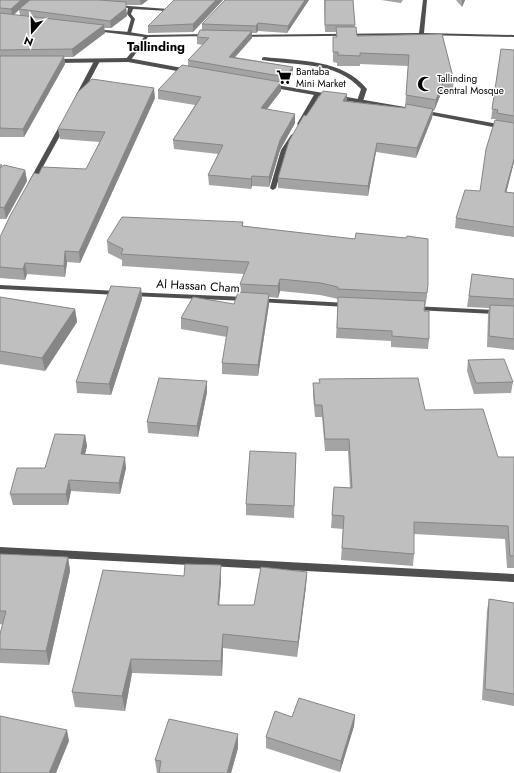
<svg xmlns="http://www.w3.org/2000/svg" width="514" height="773" viewBox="0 0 514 773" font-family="Jost,sans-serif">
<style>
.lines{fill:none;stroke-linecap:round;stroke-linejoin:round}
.service{fill:#4f4f4f;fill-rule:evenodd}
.minor{fill:#4f4f4f;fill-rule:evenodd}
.tertiary{fill:#4f4f4f;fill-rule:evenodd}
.wall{fill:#a4a4a4;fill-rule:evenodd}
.shaded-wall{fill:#868686}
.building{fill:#bfbfbf;stroke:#868686}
.labels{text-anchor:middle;stroke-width:3;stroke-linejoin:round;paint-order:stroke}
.far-poi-label{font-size:10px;fill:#000;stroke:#fff;text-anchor:start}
.street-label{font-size:12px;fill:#000;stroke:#fff}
.far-district-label{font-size:13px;font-weight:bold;fill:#000;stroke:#fff}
</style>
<rect width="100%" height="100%" fill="#fff"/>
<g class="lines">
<!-- service -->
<g class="service">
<polygon points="116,5 168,9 170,10 168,11 133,9 131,14 135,19 131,33 129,34 127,33 131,19 127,14 128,8 114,7 114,6"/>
<path d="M264,57c35,4 79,2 103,32l-4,12 -3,2 -3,-2 4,-12c-25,-28 -64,-23 -99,-29v-2z"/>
<polygon points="315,93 320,94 302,125 298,125 297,124"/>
<polygon points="293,134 296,136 287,150 276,188 273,190 271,189 270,188 281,150 291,135"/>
</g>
<!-- minor -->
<g class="minor">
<polygon points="423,0 427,0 424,33 514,35 514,37 421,35 241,37 239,36 241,35 419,33"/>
<polygon points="93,29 129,32 147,35 209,34 211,35 209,36 148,37 130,61 128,62 125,60 144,37 95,31 93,30"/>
<polygon points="97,59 100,61 81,97 76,98 75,97 94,61"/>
<polygon points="64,121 67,123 34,183 33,184 29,184 28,183 61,123"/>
<polygon points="0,285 118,291 122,293 118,295 0,289"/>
<polygon points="128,292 246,297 250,299 246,301 131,296 127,294"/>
<polygon points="256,298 347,303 351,305 347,307 259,302 256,302 255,300"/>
<polygon points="412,306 514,311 514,315 415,310 412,310 411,308"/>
<polygon points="0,547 514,574 514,582 0,555"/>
</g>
<!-- tertiary -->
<g class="tertiary">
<polygon points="128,58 188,69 191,71 188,73 128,62 55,63 52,61 55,59"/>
<polygon points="271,84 405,107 408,109 405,111 269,87 268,86"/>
<polygon points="422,110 514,127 514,131 420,113 420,111"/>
</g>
</g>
<!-- wall -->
<g class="wall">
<path d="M0,0h148l-7,5h-15l1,11 -16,12h-7l1,5 -32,24h-9l1,7 -41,73h-24zM19,10l1,5h-6z"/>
<polygon points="223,0 193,32 148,33 148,26"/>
<polygon points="309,0 287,33 258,31 256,33 252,33 252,38 235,57 293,67 293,74 285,85 281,84 281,91 267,109 295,123 280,150 269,187 252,186 251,189 209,185 208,175 218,154 174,149 173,140 195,105 158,99 158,90 188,66 188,60 203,45 197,44 197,37 202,30 202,24"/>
<polygon points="324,0 353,0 355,27 357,36 442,34 454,81 452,92 442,91 434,111 433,111 432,118 416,158 376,152 368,196 278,188 278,178 306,116 347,101 405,108 408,66 360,64 360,66 337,66 337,63 333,62 333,37 336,37 336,32 325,32"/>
<polygon points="381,0 403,0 401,3"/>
<polygon points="456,0 465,0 462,7"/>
<polygon points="501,49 514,50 514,162 506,192 514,193 514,237 455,228 456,218 480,191 496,119 491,119"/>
<polygon points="155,98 80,263 67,262 65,277 27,274 25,280 0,278 0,237 39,174 86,169 100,142 60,139 58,129"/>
<polygon points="0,164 2,164 2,166 25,170 27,181 6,219 0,219"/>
<polygon points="243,222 243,226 355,239 428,239 427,297 424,311 429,339 428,349 391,347 391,341 336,338 338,299 320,295 280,291 278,298 269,297 269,304 258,376 222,374 222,363 227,337 181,329 181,318 234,304 241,292 240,284 244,274 122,266 122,260 108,253 107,241"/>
<polygon points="472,274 514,279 514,350 487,347 488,315 489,308 467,307"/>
<polygon points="141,288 142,299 111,395 77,393 76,382"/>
<polygon points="0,297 75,309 77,322 45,371 0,364"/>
<polygon points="468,360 513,382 511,393 474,394 467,371"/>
<polygon points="313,383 425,410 498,457 514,457 514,568 507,568 505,539 414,534 414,554 413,566 341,560 343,529 331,528 334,487 350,488 348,451 325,451 322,417 315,417 313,395"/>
<polygon points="207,392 198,437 148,433 147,422"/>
<polygon points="85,435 87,446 85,454 126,468 120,494 71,491 68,505 13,505 10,494 45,468"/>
<polygon points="296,453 294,518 246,515 246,504"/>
<polygon points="0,554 68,557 70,571 49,665 0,663 0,634 3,625 0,624"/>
<polygon points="307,572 306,586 297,657 223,648 222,676 132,673 125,711 75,707 72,692 221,580 219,605 254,605"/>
<polygon points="489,599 514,603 514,706 482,700 487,610"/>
<polygon points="355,715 354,726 340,772 266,748 266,737 292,717"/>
<polygon points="238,748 231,773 157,773 155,760"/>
</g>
<!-- shaded-wall -->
<g class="shaded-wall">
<polygon points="21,0 30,0 12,16 11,9"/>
<polygon points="140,0 148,0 141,5"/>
<polygon points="216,0 223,0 193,32 193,24"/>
<polygon points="305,0 309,0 287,33 288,26"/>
<polygon points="462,0 465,0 462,7"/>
<polygon points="126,8 127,16 111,28 110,21"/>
<polygon points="258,23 258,31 256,33 256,26"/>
<polygon points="104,25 105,33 73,57 72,49"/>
<polygon points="252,31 252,38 229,64 229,57"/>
<polygon points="64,56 65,64 24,137 23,129"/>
<polygon points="293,67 293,74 285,85 285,77"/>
<polygon points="444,80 442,91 434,111 436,100"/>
<polygon points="281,82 281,91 261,117 261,108"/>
<polygon points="154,88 155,98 80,263 79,252"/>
<polygon points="347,94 347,103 343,101"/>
<polygon points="433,109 432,118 416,158 417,148"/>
<polygon points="295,114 295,123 280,150 269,187 269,177 280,140"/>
<polygon points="377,143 376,152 368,196 368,186"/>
<polygon points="514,159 514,162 504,202 505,192"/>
<polygon points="25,170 27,181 6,219 4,208"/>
<polygon points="252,176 252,186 251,189 251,179"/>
<polygon points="65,251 67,262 65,277 64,266"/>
<polygon points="25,263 27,274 25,280 23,269"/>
<polygon points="280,279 280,291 278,298 278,286"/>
<polygon points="141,288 142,299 111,395 109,384"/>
<polygon points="269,294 269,304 258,376 258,365"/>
<polygon points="75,309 77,322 45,371 42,358"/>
<polygon points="207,381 207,392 198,437 197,426"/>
<polygon points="85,435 87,446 82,465 81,454"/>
<polygon points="125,457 126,468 120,494 119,483"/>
<polygon points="69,480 71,491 68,505 66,494"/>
<polygon points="68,557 70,571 49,665 46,651"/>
<polygon points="221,565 221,580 218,620 218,605"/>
<polygon points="307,572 306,586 297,657 298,642"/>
<polygon points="223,634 223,648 222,676 221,661"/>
<polygon points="131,659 132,673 125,711 122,696"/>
<polygon points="355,715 354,726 340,772 341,761"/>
<polygon points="67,730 69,741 56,773 49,773"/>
<polygon points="238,734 238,748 231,773 227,773"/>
</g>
<!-- building -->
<g class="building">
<polygon points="0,0 21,0 11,9 0,8"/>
<polygon points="30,0 99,0 126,2 126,8 110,21 19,9"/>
<polygon points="174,0 216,0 193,24 148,26"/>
<polygon points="225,0 305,0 288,26 258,23 256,26 202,24"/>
<polygon points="325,0 353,0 355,25 325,25"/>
<polygon points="0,13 104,25 72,49 0,50"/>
<polygon points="336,27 356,27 357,36 442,34 454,81 444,80 436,100 406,95 409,55 360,53 360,56 338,55 338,52 333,52 333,37 337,37"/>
<polygon points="200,30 252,31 229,57 293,67 285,77 188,60 209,38 197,37"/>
<polygon points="501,49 514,50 514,116 497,113 498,110 492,109"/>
<polygon points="0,56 64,56 23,129 0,128"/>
<polygon points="182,65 281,82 261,108 295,114 280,140 269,177 252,176 251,179 208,175 223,145 173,140 201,97 158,90"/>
<polygon points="92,79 154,88 79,252 65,251 64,266 25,263 23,269 0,267 0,237 10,216 34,173 39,174 42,167 86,169 105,132 58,129 78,92"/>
<polygon points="323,91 347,94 343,101 405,108 406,104 433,109 417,148 377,143 368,186 278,178 289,141 304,115 306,116"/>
<polygon points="495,120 514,123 514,159 505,192 514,193 514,227 456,218 465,190 480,191 486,149"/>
<polygon points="4,165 25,170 4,208 0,207 0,168"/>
<polygon points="122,217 243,222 242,226 355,239 356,233 406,238 407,236 428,239 428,285 427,293 338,289 338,287 321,283 280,279 278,286 240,284 249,262 121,254 123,249 107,241"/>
<polygon points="472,274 514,279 514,299 469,296"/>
<polygon points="111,286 141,288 109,384 76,382"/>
<polygon points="238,292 269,294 258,365 222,363 228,327 181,318 193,297 234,304"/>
<polygon points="0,297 75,309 42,358 0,351"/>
<polygon points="338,297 425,301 424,311 429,311 429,339 392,336 392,331 337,328"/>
<polygon points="490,305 514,306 514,339 489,336"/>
<polygon points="504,359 513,382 476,383 468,360"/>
<polygon points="159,378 207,381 197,426 147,422"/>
<polygon points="418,378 425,410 483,409 498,457 514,457 514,556 510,556 508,526 414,522 414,554 342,548 344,516 332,515 334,487 352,488 349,439 325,439 322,405 315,405 313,383 320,383 319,379"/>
<polygon points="55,434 85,435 81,454 125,457 119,483 69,480 66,494 10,494 17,468 45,468"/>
<polygon points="250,451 296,453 294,506 246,504"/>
<polygon points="0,554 68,557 46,651 0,649 0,634 6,611 0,611"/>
<polygon points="185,564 221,565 218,605 254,605 261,567 307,572 298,642 223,634 221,661 131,659 122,696 72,692 103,570 184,576"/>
<polygon points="489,599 514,603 514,694 485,689"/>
<polygon points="299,698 355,715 341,761 266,737 275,711 292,717"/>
<polygon points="0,716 67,730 49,773 0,773"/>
<polygon points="169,719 238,734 227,773 159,773 161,761 155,760"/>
</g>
<!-- icons -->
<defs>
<g id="supermarket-bare" transform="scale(1.2)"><path d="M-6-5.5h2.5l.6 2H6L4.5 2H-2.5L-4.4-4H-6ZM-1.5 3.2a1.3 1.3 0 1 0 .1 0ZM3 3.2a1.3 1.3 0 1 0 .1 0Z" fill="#000" stroke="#fff" stroke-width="2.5" paint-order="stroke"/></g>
<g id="mosque-bare" transform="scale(1.2)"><path d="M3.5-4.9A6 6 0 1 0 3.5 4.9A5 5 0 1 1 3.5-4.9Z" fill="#000" stroke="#fff" stroke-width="2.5" paint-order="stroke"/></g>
</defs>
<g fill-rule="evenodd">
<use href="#supermarket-bare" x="284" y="77"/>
<use href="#mosque-bare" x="425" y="84"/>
</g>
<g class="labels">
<!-- far-poi labels -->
<g class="far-poi-label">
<text x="296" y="75">Bantaba<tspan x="296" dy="12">Mini Market</tspan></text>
<text x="437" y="82">Tallinding<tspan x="437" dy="12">Central Mosque</tspan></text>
</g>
<!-- street labels -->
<g class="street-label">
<text transform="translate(198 286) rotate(3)" y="4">Al Hassan Cham</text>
</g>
<!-- far-district labels -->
<g class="far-district-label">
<text x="156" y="51">Tallinding</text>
</g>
</g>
<!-- north arrow -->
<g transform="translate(32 32) rotate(200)" stroke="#ffffff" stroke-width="3" paint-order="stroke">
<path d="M0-3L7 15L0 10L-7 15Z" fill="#000000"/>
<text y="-6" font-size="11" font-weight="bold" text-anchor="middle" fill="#000000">N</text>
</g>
</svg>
